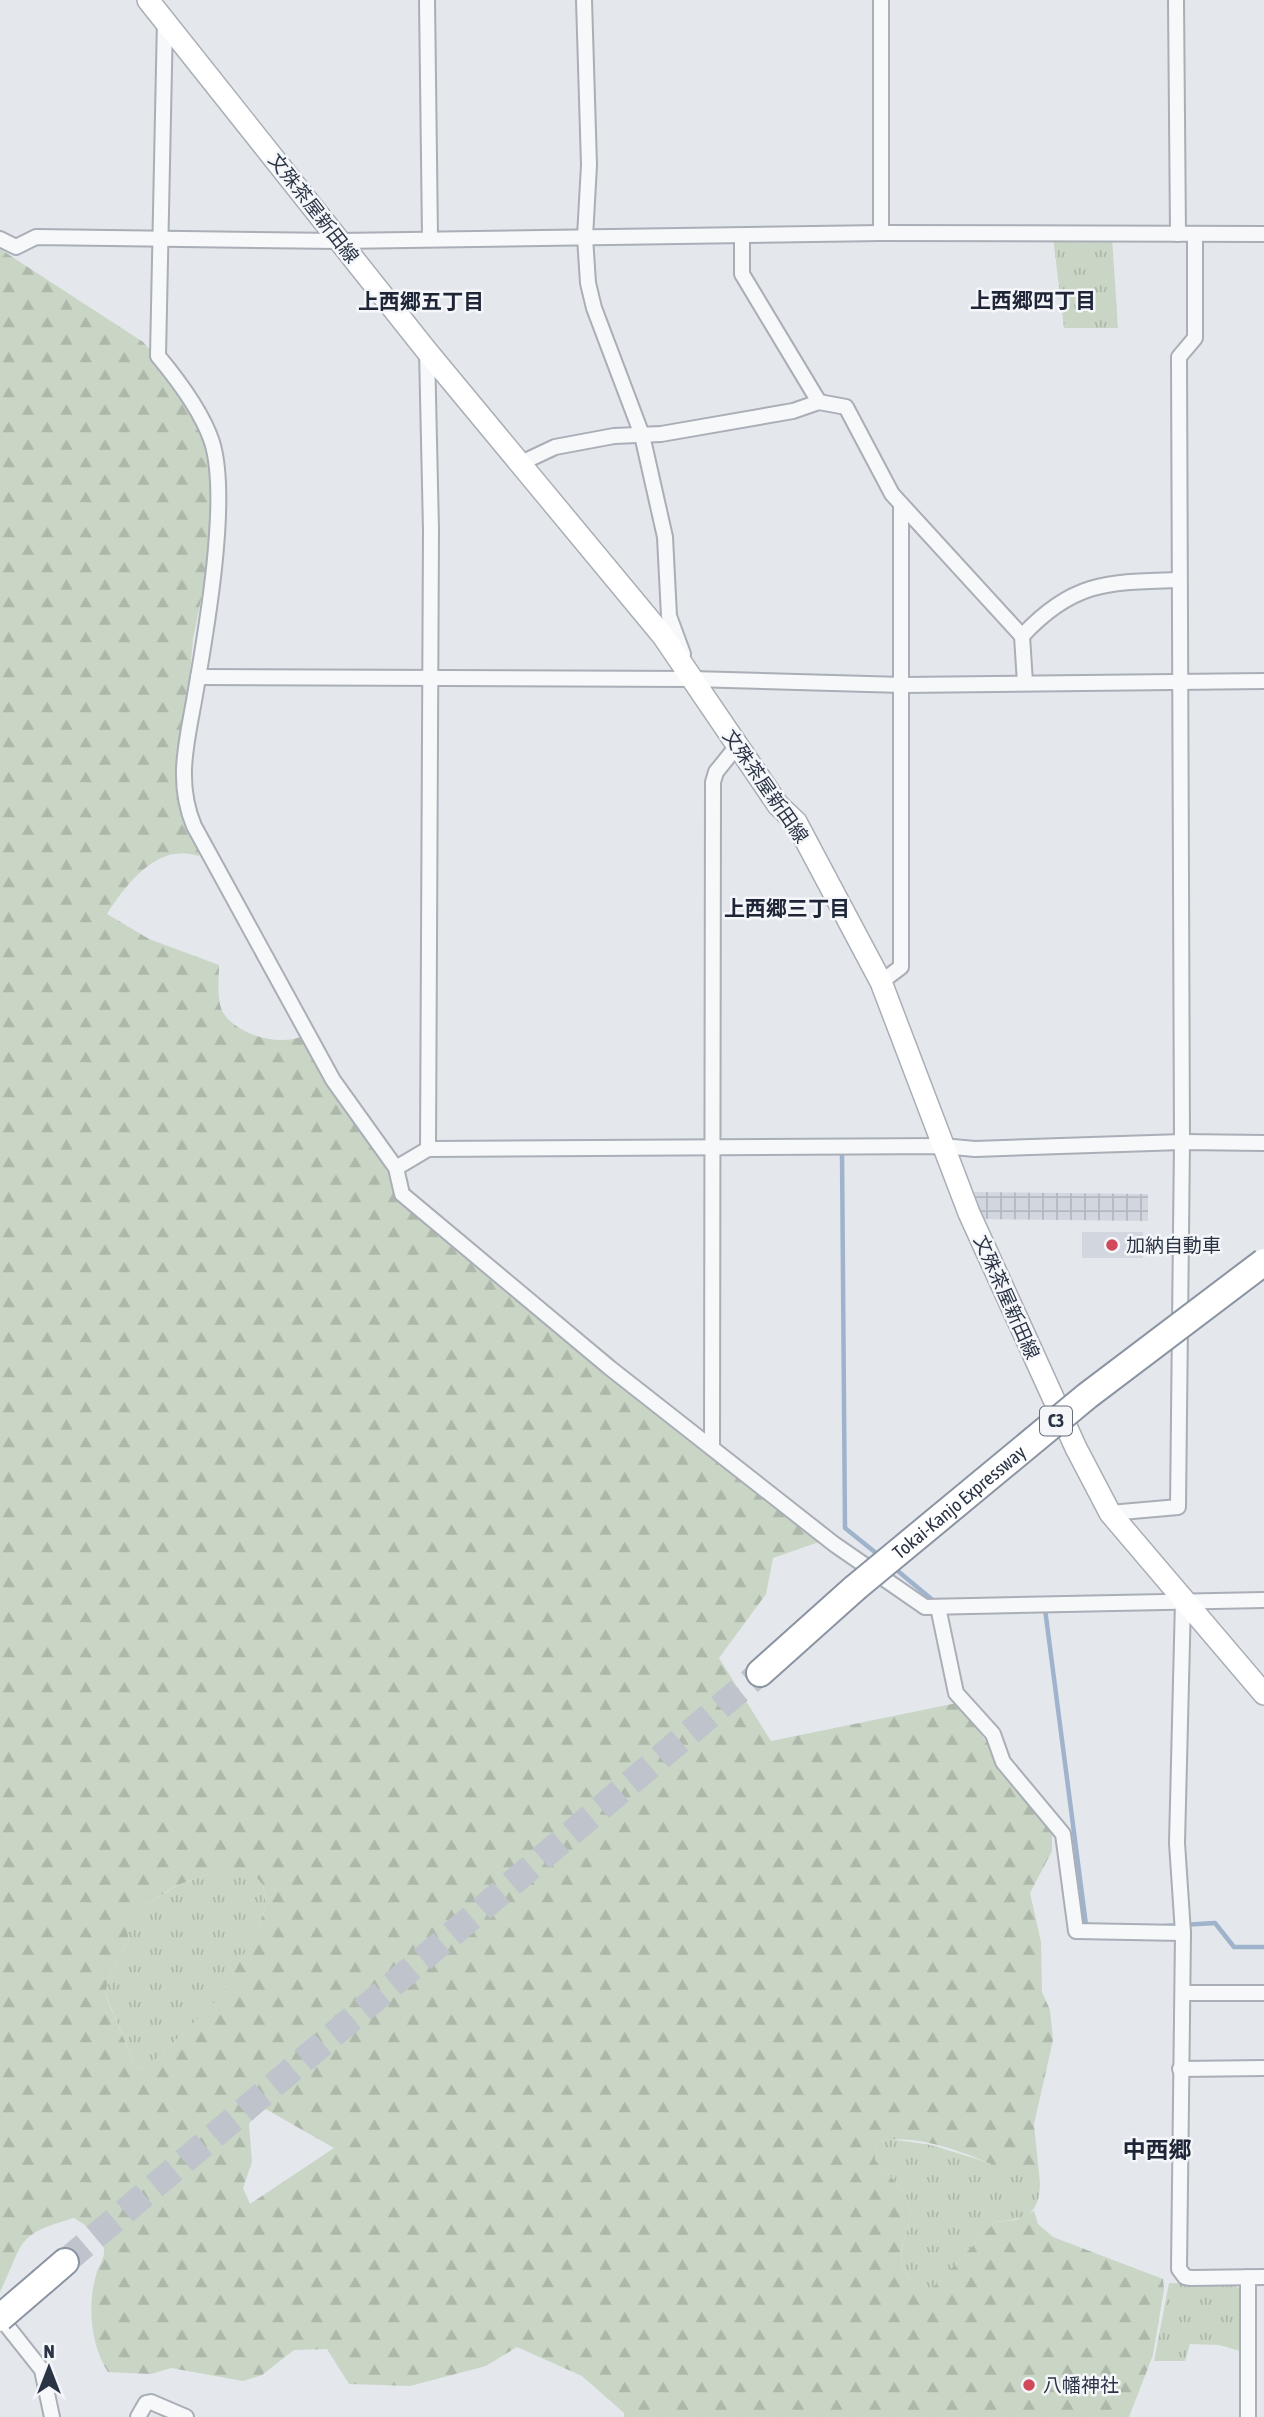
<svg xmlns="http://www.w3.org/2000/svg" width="1264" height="2417" viewBox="0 0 1264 2417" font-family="'Asap Condensed','Noto Sans JP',sans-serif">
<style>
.built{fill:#d2d6de}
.industrial{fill:url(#industrial-grid)}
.grass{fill:url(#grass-tufts)}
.forest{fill:url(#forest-firs);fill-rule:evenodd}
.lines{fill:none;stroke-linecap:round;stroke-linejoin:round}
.stream{stroke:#9fb4cc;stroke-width:4.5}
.motorway-tunnel{stroke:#bfc3cb;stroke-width:26;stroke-dasharray:26 13;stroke-linecap:butt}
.minor-casing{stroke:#a9aeb7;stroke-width:18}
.secondary-casing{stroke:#a9aeb7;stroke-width:24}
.motorway-casing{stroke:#8b94a3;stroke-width:30}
.minor{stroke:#f7f8fa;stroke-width:14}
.secondary{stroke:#fff;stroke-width:21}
.motorway{stroke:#fff;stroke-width:26}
.motorway-bridge-casing{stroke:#8b94a3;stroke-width:30;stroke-linecap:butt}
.motorway-bridge{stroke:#fff;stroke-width:26}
.poi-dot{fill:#d1495b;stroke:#f4f6f9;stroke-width:2.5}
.labels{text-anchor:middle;stroke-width:5;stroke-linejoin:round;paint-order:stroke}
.shield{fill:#f4f6f9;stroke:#676e7b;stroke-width:2}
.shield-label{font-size:18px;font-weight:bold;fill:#2b3445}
.street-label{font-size:19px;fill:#2b3445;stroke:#f4f6f9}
.poi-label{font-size:19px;fill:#2b3445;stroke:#f4f6f9;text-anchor:start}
.neighbourhood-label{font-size:21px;font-weight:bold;fill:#1d2536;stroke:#f4f6f9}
.quarter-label{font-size:23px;font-weight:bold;fill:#1d2536;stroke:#f4f6f9}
</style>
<defs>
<pattern id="industrial-grid" width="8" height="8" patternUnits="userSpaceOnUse" patternTransform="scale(1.75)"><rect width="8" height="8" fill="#d2d6de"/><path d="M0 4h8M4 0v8" fill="none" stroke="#b4b8c0"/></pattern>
<pattern id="grass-tufts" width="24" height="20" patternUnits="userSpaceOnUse" patternTransform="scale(1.75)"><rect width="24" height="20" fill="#c9d6c5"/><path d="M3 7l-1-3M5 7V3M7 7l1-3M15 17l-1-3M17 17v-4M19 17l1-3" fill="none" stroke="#adb8ab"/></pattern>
<pattern id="forest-firs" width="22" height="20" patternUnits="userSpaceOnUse" patternTransform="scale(1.75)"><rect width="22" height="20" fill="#c9d6c5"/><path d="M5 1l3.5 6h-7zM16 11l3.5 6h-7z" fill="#adb8ab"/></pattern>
</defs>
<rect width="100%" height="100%" fill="#e4e7ec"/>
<!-- built -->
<rect class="built" x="1082" y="1232" width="61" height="26"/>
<!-- industrial -->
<polygon class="industrial" points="974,1192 1148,1194 1148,1221 981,1219"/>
<!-- grass -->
<g class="grass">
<polygon points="1053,237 1112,238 1118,328 1064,328"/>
<polygon points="217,1871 251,1871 263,1885 266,1904 260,1923 223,1995 146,2069 136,2068 105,1993 110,1974 129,1940 123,1919 176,1886"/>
<path d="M890,2139l41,6 72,22 37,17c-1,33 -16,35 -45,38l-58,62 -8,5h-11c-39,-38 4,-57 -11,-91 -6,-13 -23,-27 -32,-38v-10l5,-9z"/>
<polygon points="1169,2283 1230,2284 1241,2289 1240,2351 1219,2345 1190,2344 1185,2361 1154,2361"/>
</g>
<!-- forest -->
<path class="forest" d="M0,249l143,93 47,51 33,97 -30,149 -12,135 27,72 -10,10c-40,-14 -72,28 -91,58l42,25 70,26c0,13 -3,37 5,49 15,23 68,37 89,15l79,152 57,64 370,297 -46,16 -7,36 -47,64 52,83 186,-38 95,124v24l-22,42 11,49 1,50 8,18 3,30 -19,84 6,60c-46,-17 -110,-53 -160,-43l-5,9v10c9,11 26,25 32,38 15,33 -28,53 11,91h11l8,-5 58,-62 21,-2 18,-9 4,13 15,13 110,42 1,10 -11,66 -24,62h-505v-4l-42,-37 -65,-29 -31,19 -76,20 -61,-2 -22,-35 -33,1 -32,25 -19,6 -72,-13 -20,6 -43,-2c-17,-26 -21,-66 -12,-97 2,-9 9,-16 8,-26 -3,-14 -19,-24 -30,-31 -60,17 -49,23 -74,74zM218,1871h33l12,14 3,19 -6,19 -37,71 -77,75 -10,-1 -31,-74 5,-20 19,-34 -5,-21 51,-33zM262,2107l72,41 -84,56 -7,-16 9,-26 -3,-38z"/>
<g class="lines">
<!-- stream -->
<g class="stream">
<polyline points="842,1152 845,1528 881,1557"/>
<polyline points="893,1567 935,1602"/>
<polyline points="1045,1609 1086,1925 1090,1925"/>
<polyline points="1165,1926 1215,1923 1234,1947 1264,1947"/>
</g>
<!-- motorway-tunnel -->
<polyline class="motorway-tunnel" points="65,2262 760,1673"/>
<!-- minor casing -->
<g class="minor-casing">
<g id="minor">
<polyline points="427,0 430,237"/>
<polyline points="584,0 589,165 585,237 588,283 594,308 642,435 665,537 669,616 683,654"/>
<polyline points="1176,0 1178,234"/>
<path d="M165,19l-7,337c20,24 44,56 54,86 18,58 -7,196 -18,259 -8,44 -18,82 0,125l139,254 63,88 6,26 208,174 224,176 91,63 339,-7"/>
<polyline points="881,233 881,0"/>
<polyline points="742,236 742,274 819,402"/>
<polyline points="0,239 16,247 36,237 339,241 881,233 1264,234"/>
<polyline points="427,351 431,530 428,1149"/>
<polyline points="519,464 555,447 614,436 661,434 793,411 819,402 846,407 892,494 1022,636 1025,683"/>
<path d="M1022,636c51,-55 86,-54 156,-56"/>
<polyline points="198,677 692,679 903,685 1264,681"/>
<polyline points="881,982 901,967 901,504"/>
<polyline points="396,1168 428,1149 942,1146 975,1149 1182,1142 1264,1143"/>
<polyline points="712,1448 713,782 716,772 737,746"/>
<polyline points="1110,1513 1178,1507 1182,1142 1179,357 1195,338 1195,236"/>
<polyline points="1183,1601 1177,1843 1183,1933 1179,2269 1185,2277 1191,2278 1264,2277"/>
<polyline points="938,1607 956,1693 993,1734 1003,1762 1063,1834 1076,1931 1183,1933"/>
<polyline points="1183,1993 1264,1993"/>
<polyline points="1180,2069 1264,2068"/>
<polyline points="0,2317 42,2370 52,2417"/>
<polyline points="138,2417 146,2403 151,2402 186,2417"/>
<polyline points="1248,2417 1248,2277"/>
</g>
</g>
<!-- secondary casing -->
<g class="secondary-casing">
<polyline id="secondary" points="148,0 426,350 663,636 778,805 796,822 881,982 969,1213 1076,1448 1110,1513 1264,1694"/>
</g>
<!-- motorway casing -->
<g class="motorway-casing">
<g id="motorway">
<polyline points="760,1673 855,1588"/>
<polyline points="43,2281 65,2262"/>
</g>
</g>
<!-- minor -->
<use href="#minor" class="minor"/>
<!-- secondary -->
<use href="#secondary" class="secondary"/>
<!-- motorway -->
<use href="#motorway" class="motorway"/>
<!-- motorway-bridge casing -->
<g class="motorway-bridge-casing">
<g id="motorway-bridge">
<path id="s1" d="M855,1588l232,-192 177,-134"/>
<polyline points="0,2318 43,2281"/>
</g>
</g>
<!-- motorway-bridge -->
<use href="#motorway-bridge" class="motorway-bridge"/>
</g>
<!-- markers -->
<g class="poi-dot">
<circle cx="1112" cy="1245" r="7"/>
<circle cx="1029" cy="2385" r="7"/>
</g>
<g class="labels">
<!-- shield labels -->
<rect class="shield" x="1040" y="1406.5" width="32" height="29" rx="5"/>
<g class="shield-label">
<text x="1056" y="1427">C3</text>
</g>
<!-- street labels -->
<g class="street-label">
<text transform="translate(314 208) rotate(52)" y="7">文殊茶屋新田線</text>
<text transform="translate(766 786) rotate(55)" y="7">文殊茶屋新田線</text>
<text transform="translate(1007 1297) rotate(66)" y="7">文殊茶屋新田線</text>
<text dy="7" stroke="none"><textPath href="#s1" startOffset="135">Tokai-Kanjo Expressway</textPath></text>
</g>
<!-- poi labels -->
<g class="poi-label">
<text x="1126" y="1252">加納自動車</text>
<text x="1043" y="2392">八幡神社</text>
</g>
<!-- neighbourhood labels -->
<g class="neighbourhood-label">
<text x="1033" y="308">上西郷四丁目</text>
<text x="421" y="309">上西郷五丁目</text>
<text x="787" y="916">上西郷三丁目</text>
</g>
<!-- quarter labels -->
<g class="quarter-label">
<text x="1157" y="2158">中西郷</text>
</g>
</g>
<!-- north arrow -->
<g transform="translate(49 2368)" stroke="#f4f6f9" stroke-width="5" paint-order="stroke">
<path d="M0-5L12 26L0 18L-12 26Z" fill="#2b3445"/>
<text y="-10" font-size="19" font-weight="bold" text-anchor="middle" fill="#2b3445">N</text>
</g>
</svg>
